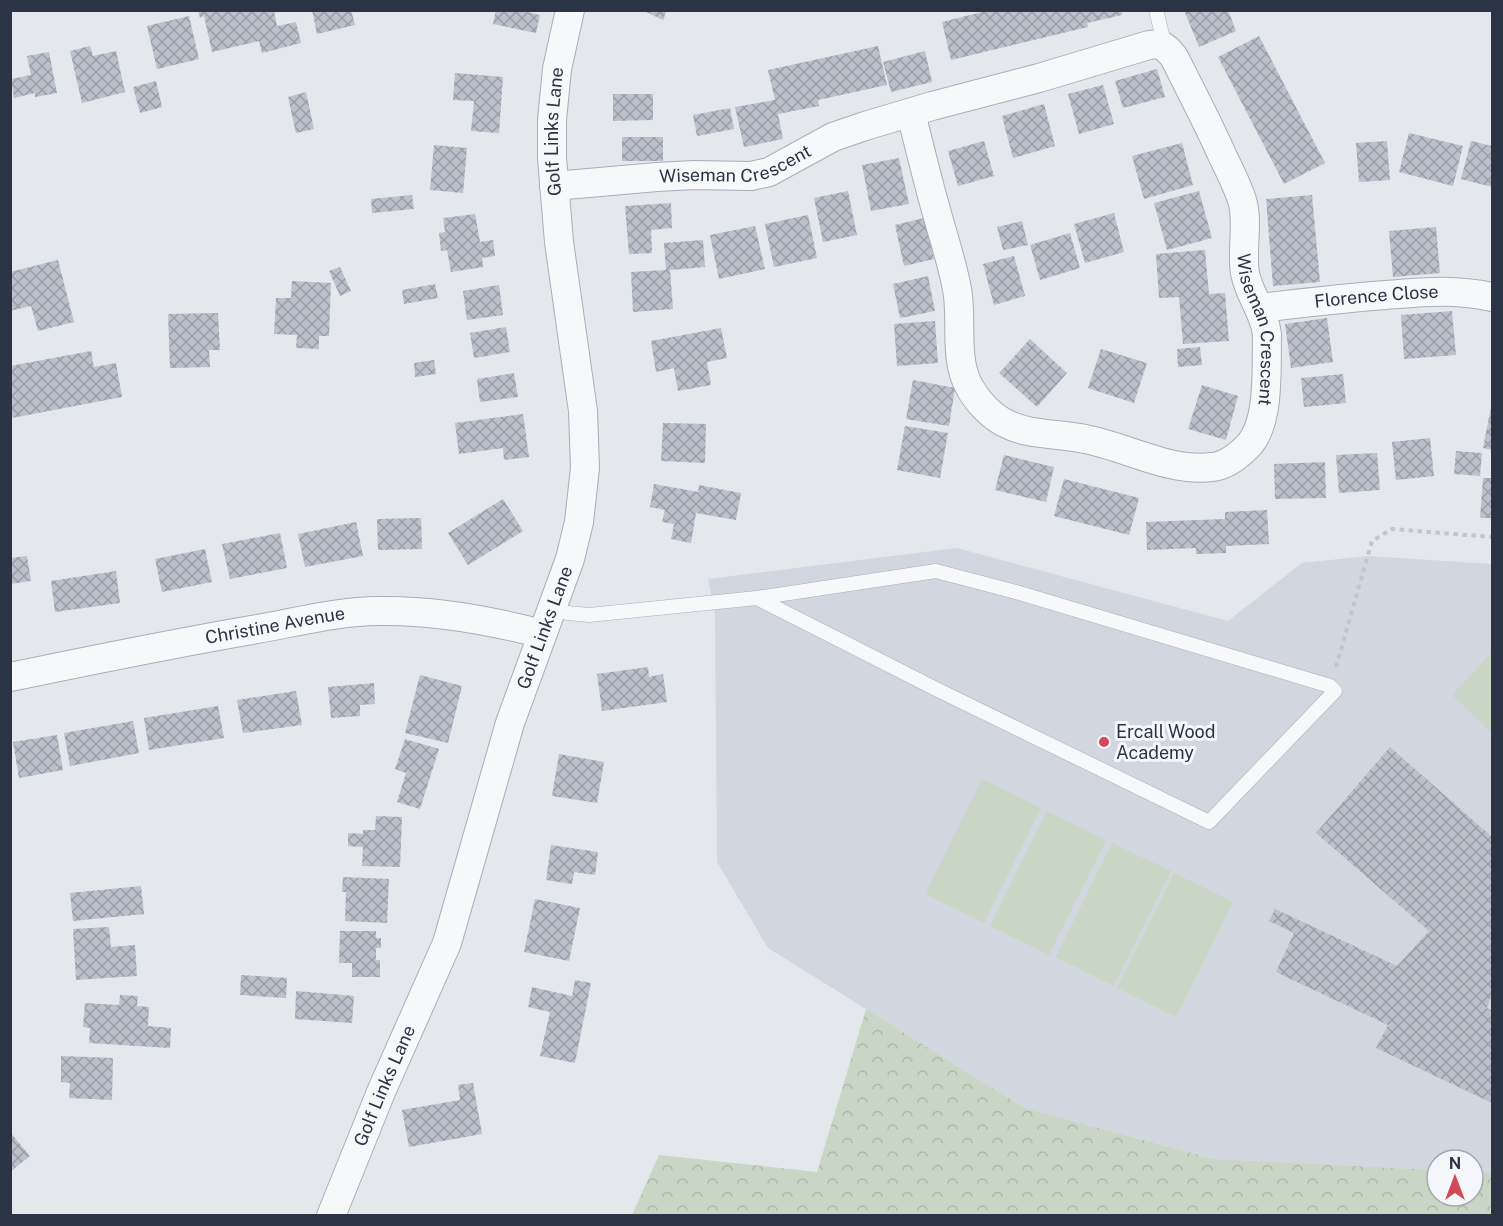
<svg xmlns="http://www.w3.org/2000/svg" width="1503" height="1226" viewBox="0 0 1503 1226" font-family="'Public Sans',sans-serif">
<style>
.built{fill:#d2d6de}
.forest{fill:url(#forest-crowns)}
.park{fill:#c9d6c5}
.building{fill:url(#building-cross-hatch)}
.lines{fill:none;stroke-linecap:round;stroke-linejoin:round}
.lane-casing{stroke:#a9aeb7;stroke-width:15}
.street-casing{stroke:#a9aeb7;stroke-width:30}
.path{stroke:#c2c5cb;stroke-width:4;stroke-dasharray:4.5 4.5;stroke-linecap:butt}
.lane{stroke:#f7f8fa;stroke-width:14}
.street{stroke:#f7f8fa;stroke-width:28}
.poi-dot{fill:#d1495b;stroke:#f4f6f9;stroke-width:2}
.labels{text-anchor:middle;stroke-width:6;stroke-linejoin:round;paint-order:stroke}
.street-label{font-size:18px;fill:#2b3445;stroke:#f4f6f9}
.poi-label{font-size:18px;fill:#2b3445;stroke:#f4f6f9;text-anchor:start}
</style>
<defs>
<pattern id="forest-crowns" width="20" height="18" patternUnits="userSpaceOnUse" patternTransform="scale(1.5)"><rect width="20" height="18" fill="#c9d6c5"/><path d="M2 6a3 3 0 1 1 6 0M12 15a3 3 0 1 1 6 0" fill="none" stroke="#adb8ab"/></pattern>
<pattern id="building-cross-hatch" width="8" height="8" patternUnits="userSpaceOnUse" patternTransform="scale(1.5)"><rect width="8" height="8" fill="#bbc0ca"/><path d="M0 0l8 8M0 8l8-8" fill="none" stroke="#989da6"/></pattern>
</defs>
<rect width="100%" height="100%" fill="#e4e7ec"/>
<!-- built -->
<polygon class="built" points="957,548 1228,621 1302,563 1368,556 1492,564 1492,1172 1473,1171 1473,1160 1437,1160 1437,1170 1214,1159 1025,1108 768,948 717,862 715,614 708,579"/>
<!-- forest -->
<polygon class="forest" points="866,1009 1025,1108 1214,1159 1437,1170 1437,1196 1473,1196 1473,1171 1492,1172 1492,1215 632,1215 659,1155 817,1172"/>
<!-- park -->
<g class="park">
<polygon points="1492,652 1492,733 1452,695"/>
<polygon points="982,779 1041,808 984,923 925,894"/>
<polygon points="1047,811 1106,840 1049,955 990,926"/>
<polygon points="1112,843 1171,871 1114,986 1056,957"/>
<polygon points="1174,873 1233,902 1176,1017 1117,988"/>
</g>
<!-- building -->
<g class="building">
<polygon points="198,10 274,10 277,26 296,22 301,43 262,53 259,41 212,52 204,16 200,18"/>
<polygon points="312,10 351,10 355,25 317,34"/>
<polygon points="496,10 519,10 540,15 536,33 493,24"/>
<polygon points="642,10 667,10 663,20"/>
<polygon points="990,10 1121,10 1122,15 1087,23 1088,27 951,60 942,22"/>
<polygon points="1184,10 1228,10 1236,31 1199,47"/>
<polygon points="189,16 199,59 157,69 147,26"/>
<polygon points="1259,36 1325,163 1284,184 1218,57"/>
<polygon points="90,46 93,56 116,51 125,92 82,103 70,51"/>
<polygon points="878,46 887,85 818,100 819,106 778,114 783,139 744,147 735,107 775,100 768,70"/>
<polygon points="925,51 932,82 891,92 883,62"/>
<polygon points="49,52 57,93 35,97 35,93 14,98 11,79 31,75 27,56"/>
<polygon points="1157,69 1165,97 1123,108 1115,81"/>
<polygon points="455,73 503,77 499,133 471,131 474,101 453,100"/>
<polygon points="156,81 162,107 140,113 133,87"/>
<polygon points="1103,85 1114,124 1079,134 1068,94"/>
<polygon points="306,92 314,129 296,133 288,97"/>
<polygon points="613,94 653,94 653,120 613,121"/>
<polygon points="1044,104 1055,146 1013,158 1002,116"/>
<polygon points="730,108 734,129 697,136 693,115"/>
<polygon points="1409,133 1463,146 1453,186 1399,172"/>
<rect x="622" y="137" width="41" height="24"/>
<polygon points="984,141 994,176 958,186 948,151"/>
<polygon points="1387,141 1390,180 1359,182 1356,143"/>
<polygon points="1471,141 1492,146 1492,187 1461,179"/>
<polygon points="1182,143 1193,185 1144,199 1132,156"/>
<polygon points="434,145 467,148 463,193 430,190"/>
<polygon points="899,158 909,204 871,211 862,165"/>
<polygon points="848,191 857,235 823,242 814,198"/>
<polygon points="1199,191 1212,238 1167,250 1154,203"/>
<polygon points="412,195 414,209 372,213 371,199"/>
<polygon points="1312,195 1320,282 1273,286 1266,199"/>
<polygon points="671,203 672,228 651,230 652,253 629,254 625,206"/>
<polygon points="1114,213 1124,252 1085,263 1074,224"/>
<polygon points="475,214 480,242 493,240 495,256 482,258 483,267 451,272 447,250 441,251 439,233 445,232 443,218"/>
<polygon points="808,215 817,258 774,267 765,224"/>
<polygon points="924,218 934,259 904,266 895,225"/>
<polygon points="1022,221 1028,245 1003,250 997,227"/>
<polygon points="755,226 765,269 719,279 710,235"/>
<polygon points="1436,227 1440,273 1393,277 1389,231"/>
<polygon points="1070,233 1080,268 1040,280 1030,245"/>
<polygon points="703,240 705,267 670,270 673,309 633,312 631,272 666,270 664,243"/>
<polygon points="1205,250 1209,294 1225,293 1229,341 1183,344 1179,297 1159,298 1156,254"/>
<polygon points="1014,256 1025,296 994,305 983,264"/>
<polygon points="58,260 74,322 38,331 31,306 10,311 10,272"/>
<polygon points="340,267 351,291 340,296 329,271"/>
<polygon points="928,276 935,311 900,318 893,284"/>
<polygon points="292,281 331,283 329,336 319,336 319,349 296,348 297,335 274,334 276,298 291,298"/>
<polygon points="435,284 438,298 404,304 402,290"/>
<polygon points="499,285 503,315 467,320 463,291"/>
<polygon points="1452,311 1456,355 1404,359 1401,315"/>
<polygon points="218,313 220,350 209,350 210,367 170,368 168,314"/>
<polygon points="1327,318 1333,362 1291,368 1285,324"/>
<polygon points="935,321 938,363 897,366 894,324"/>
<polygon points="506,327 510,352 474,358 470,333"/>
<polygon points="721,328 727,358 707,362 711,385 678,391 674,368 656,372 651,341"/>
<polygon points="1030,339 1067,373 1037,407 999,373"/>
<polygon points="1200,347 1202,365 1178,367 1177,349"/>
<polygon points="1101,349 1147,363 1134,403 1088,388"/>
<polygon points="91,351 94,367 116,363 122,397 12,418 10,366"/>
<polygon points="434,360 436,374 415,377 414,363"/>
<polygon points="514,373 518,397 480,402 477,379"/>
<polygon points="1343,374 1346,403 1304,407 1301,378"/>
<polygon points="913,380 955,388 949,426 906,419"/>
<polygon points="1202,385 1238,396 1226,440 1188,429"/>
<polygon points="1491,407 1492,408 1492,450 1483,448"/>
<polygon points="523,414 529,457 504,460 503,448 459,454 455,423"/>
<polygon points="663,423 706,424 705,463 661,461"/>
<polygon points="905,426 948,433 940,478 897,470"/>
<polygon points="1430,438 1434,476 1396,480 1392,442"/>
<polygon points="1456,451 1482,453 1480,476 1454,474"/>
<polygon points="1377,453 1380,490 1339,493 1336,455"/>
<polygon points="1004,455 1054,467 1046,502 995,490"/>
<polygon points="1325,462 1326,498 1275,499 1274,464"/>
<polygon points="1483,478 1492,478 1492,518 1480,518"/>
<polygon points="1064,479 1139,498 1129,535 1054,516"/>
<polygon points="654,484 698,492 699,485 741,493 736,520 696,513 691,543 671,539 674,524 662,522 665,510 650,507"/>
<polygon points="503,499 523,531 468,565 448,533"/>
<polygon points="1267,510 1269,544 1226,546 1226,553 1196,554 1196,548 1147,550 1146,522 1225,519 1225,512"/>
<polygon points="421,518 422,549 378,550 377,519"/>
<polygon points="356,522 363,556 305,567 298,534"/>
<polygon points="280,533 287,568 230,579 222,544"/>
<polygon points="205,549 212,582 162,592 155,559"/>
<polygon points="27,556 31,581 10,584 10,558"/>
<polygon points="116,571 120,603 55,612 51,581"/>
<polygon points="648,667 649,677 663,674 667,702 602,711 597,674"/>
<polygon points="420,675 462,686 448,743 405,733"/>
<polygon points="374,683 375,704 360,705 360,716 331,718 328,687"/>
<polygon points="296,691 302,725 243,733 237,700"/>
<polygon points="218,706 224,738 149,750 144,718"/>
<polygon points="133,721 139,753 70,766 64,733"/>
<polygon points="57,735 63,770 19,778 13,742"/>
<polygon points="405,739 439,749 420,809 397,802 406,773 395,769"/>
<polygon points="1390,747 1492,837 1492,994 1487,1008 1492,1011 1492,1103 1376,1048 1388,1025 1276,972 1294,933 1269,921 1275,909 1397,966 1429,931 1316,833"/>
<polygon points="559,754 604,762 597,803 552,796"/>
<polygon points="376,816 402,817 400,867 362,866 363,847 348,846 348,833 363,834 363,830 375,830"/>
<polygon points="551,845 598,852 595,875 574,872 572,884 546,880"/>
<polygon points="343,877 389,879 387,923 345,921 346,892 342,892"/>
<polygon points="141,886 144,914 73,921 70,893"/>
<polygon points="535,899 580,908 569,961 524,952"/>
<polygon points="109,927 111,947 135,945 137,976 76,980 73,929"/>
<polygon points="340,931 376,931 376,938 381,938 381,948 376,948 376,960 380,960 380,977 352,977 352,963 339,963"/>
<polygon points="241,975 287,978 286,998 240,995"/>
<polygon points="575,980 591,983 575,1063 540,1056 550,1012 528,1007 532,987 572,996"/>
<polygon points="296,991 354,996 352,1023 295,1019"/>
<polygon points="120,995 138,996 137,1006 149,1007 148,1026 171,1028 170,1048 89,1043 90,1028 83,1027 85,1003 119,1005"/>
<polygon points="61,1056 113,1058 112,1100 69,1098 70,1083 61,1082"/>
<polygon points="473,1083 482,1134 409,1147 402,1110 460,1100 458,1085"/>
<polygon points="10,1132 30,1156 10,1172"/>
</g>
<g class="lines">
<!-- lane casing -->
<g class="lane-casing">
<g id="lane">
<polyline points="1156,10 1165,46"/>
<polygon points="936,571 1016,592 1330,686 1335,691 1209,822 936,689 757,598"/>
<polyline points="552,606 567,613 589,615 757,598"/>
</g>
</g>
<!-- street casing -->
<g class="street-casing">
<g id="street">
<path id="s1" d="M554,186l103,-9 37,-2 57,1 18,-4 64,-35 32,-11 67,-20 107,-28 110,-33c13,-2 17,2 25,12 17,34 34,66 49,100 7,14 14,28 19,43 7,23 -1,49 3,73 4,22 19,38 22,61 -1,32 4,90 -20,113 -9,9 -21,19 -35,20 -44,5 -85,-20 -127,-28 -26,-6 -56,-3 -80,-16 -14,-7 -28,-22 -35,-35 -17,-29 -7,-68 -13,-99 -5,-27 -14,-53 -21,-79 -9,-32 -17,-65 -25,-97"/>
<path id="s2" d="M1260,308c42,-5 84,-10 126,-13 39,-3 67,-6 106,2"/>
<path id="s3" d="M10,677c82,-17 165,-34 247,-48 40,-7 82,-18 122,-18 56,-1 110,9 163,23"/>
<path id="s4" d="M331,1216l50,-124 66,-149 63,-220 60,-164 9,-37 6,-54 -2,-57 -24,-169 -7,-84v-38l5,-51 13,-59"/>
</g>
</g>
<!-- path -->
<polyline class="path" points="1336,667 1372,541 1392,529 1492,537"/>
<!-- lane -->
<use href="#lane" class="lane"/>
<!-- street -->
<use href="#street" class="street"/>
</g>
<!-- markers -->
<circle class="poi-dot" cx="1104" cy="742" r="6"/>
<g class="labels">
<!-- street labels -->
<g class="street-label">
<text dy="6" stroke="none"><textPath href="#s4" startOffset="1131">Golf Links Lane</textPath></text>
<text dy="6" stroke="none"><textPath href="#s1" startOffset="184">Wiseman Crescent</textPath></text>
<text dy="6" stroke="none"><textPath href="#s2" startOffset="117">Florence Close</textPath></text>
<text dy="6" stroke="none"><textPath href="#s1" startOffset="938">Wiseman Crescent</textPath></text>
<text dy="6" stroke="none"><textPath href="#s3" startOffset="270">Christine Avenue</textPath></text>
<text dy="6" stroke="none"><textPath href="#s4" startOffset="627">Golf Links Lane</textPath></text>
<text dy="6" stroke="none"><textPath href="#s4" startOffset="141">Golf Links Lane</textPath></text>
</g>
<!-- poi labels -->
<g class="poi-label">
<text x="1116" y="738">Ercall Wood<tspan x="1116" dy="21">Academy</tspan></text>
</g>
</g>
<!-- border -->
<rect width="1503" height="1226" fill="none" stroke="#2b3445" stroke-width="24"/>
<!-- north arrow -->
<g transform="translate(1455 1178)"><circle r="28" fill="#f4f6f9" stroke="#a4a8b1" stroke-width="1.5"/>
<path d="M0-4.5L10 22L0 15L-10 22Z" fill="#d1495b"/>
<text y="-9" font-size="16" font-weight="bold" text-anchor="middle" fill="#2b3445">N</text>
</g>
</svg>
